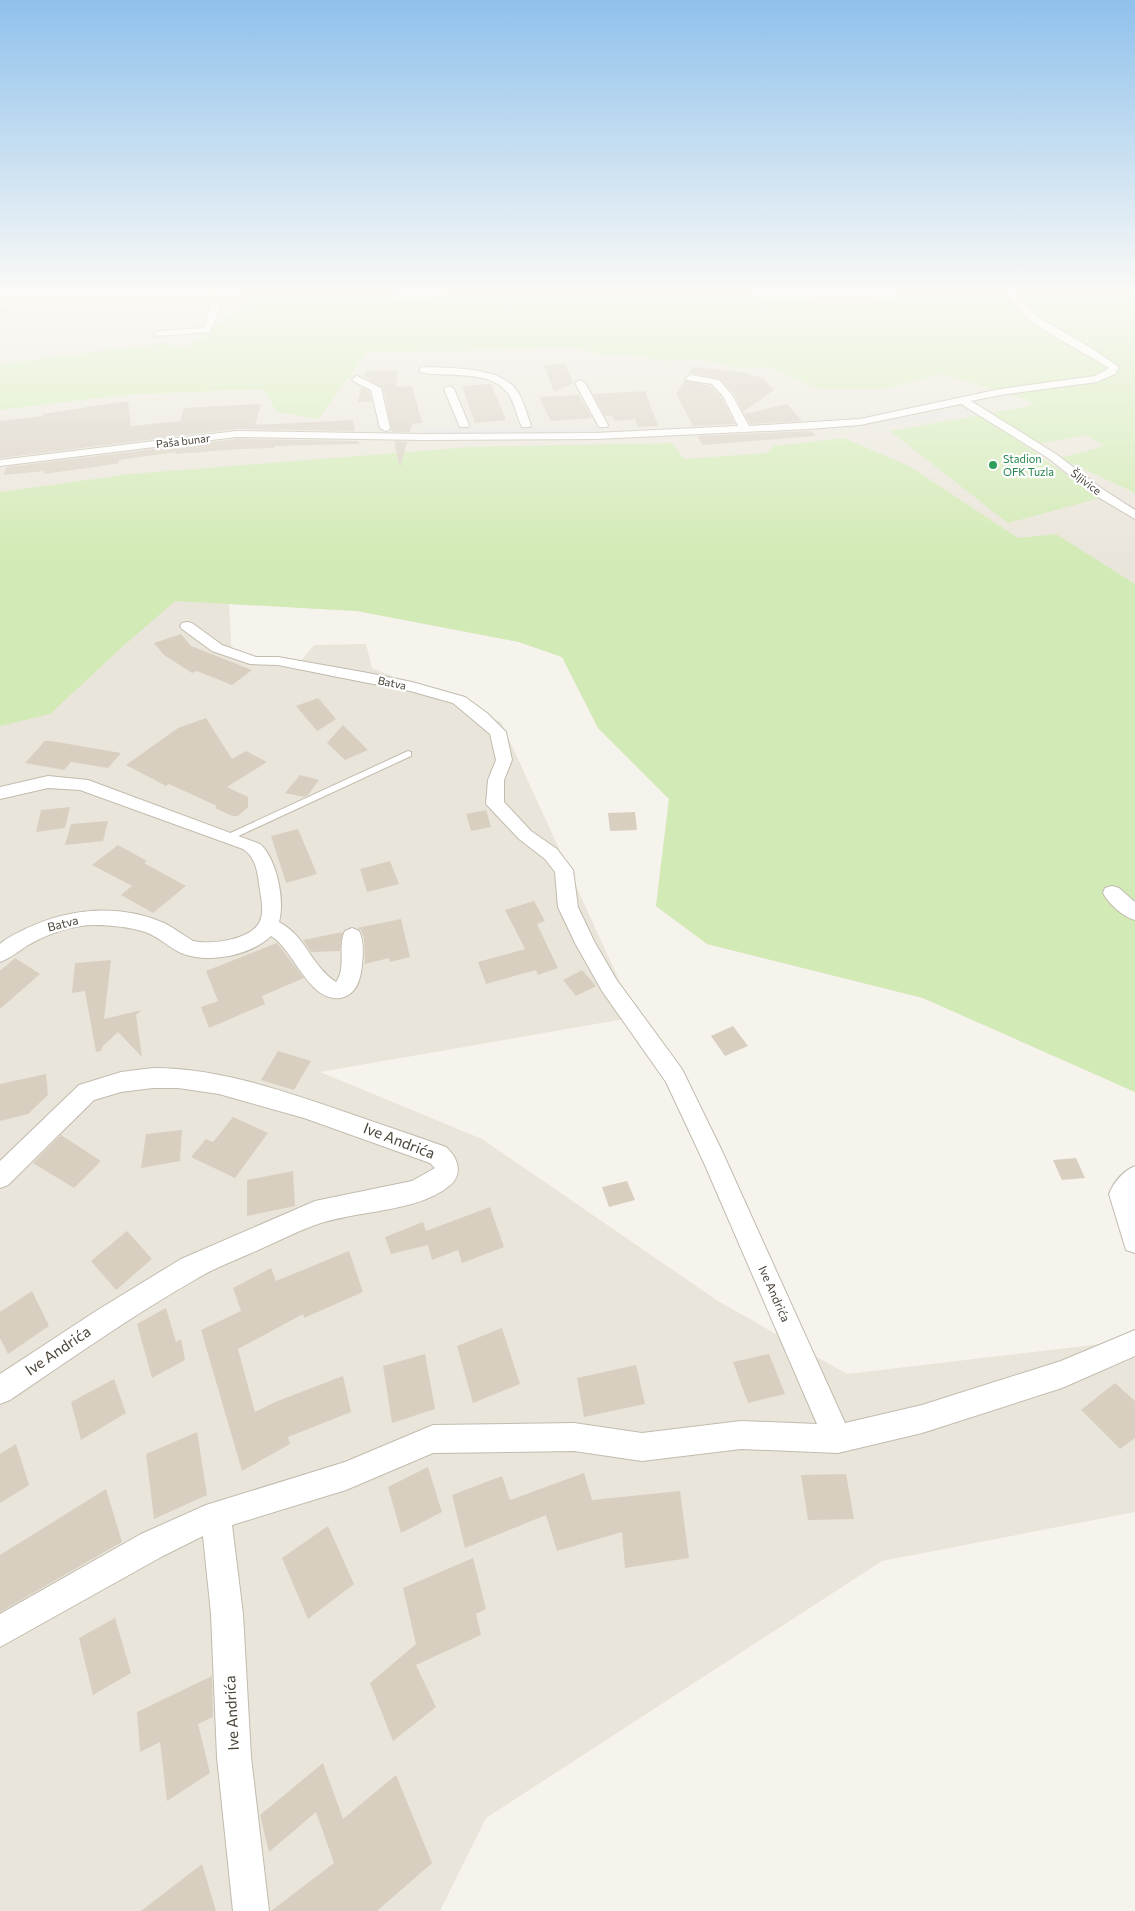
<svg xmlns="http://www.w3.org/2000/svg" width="1135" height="1911" viewBox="0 0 1135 1911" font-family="Commissioner,sans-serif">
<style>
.residential{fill:#eae5da}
.green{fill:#d2eab5}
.parking{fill:#e5e3e0}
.building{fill:#d8cfc1}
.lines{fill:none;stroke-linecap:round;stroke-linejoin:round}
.lane-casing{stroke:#c2bbae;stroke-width:2}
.street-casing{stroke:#c2bbae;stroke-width:2}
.lane{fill:#fff;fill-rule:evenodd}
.street{fill:#fff;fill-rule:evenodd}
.leisure-dot{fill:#2e9e5b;stroke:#fff;stroke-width:2}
.labels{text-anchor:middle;stroke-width:4.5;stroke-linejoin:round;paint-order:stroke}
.far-street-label{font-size:11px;fill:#4b4439;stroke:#fff}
.far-leisure-label{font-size:11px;fill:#27864d;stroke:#fff;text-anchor:start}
.street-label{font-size:12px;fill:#4b4439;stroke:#fff}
.near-street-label{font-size:15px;fill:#4b4439;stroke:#fff}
</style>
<rect width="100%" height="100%" fill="#f6f3ec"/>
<!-- residential -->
<g class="residential">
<polygon points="0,294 245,294 247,301 185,349 165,344 0,364"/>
<polygon points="575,348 603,355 633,355 662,361 703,360 733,367 769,367 820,389 885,389 943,374 1027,400 1105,446 1061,458 1135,493 1135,1092 923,998 707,944 656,906 669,799 598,728 562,657 519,642 357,611 229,604 232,659 294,669 314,645 366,644 372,668 501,722 636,1017 320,1072 482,1139 718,1301 847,1374 1135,1340 1135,1512 882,1561 486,1818 440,1911 0,1911 0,410 124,395 263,389 319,419 366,353"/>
</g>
<!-- green -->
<g class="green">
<path d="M245,294h148l4,4 23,1 34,-5 292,1c28,4 132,17 152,-1h237v199l-75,-35 44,-12 -17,-11 -49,9 -47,-31 44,-8 -8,-5 -84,-26 -58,15h-66l-50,-22h-36l-30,-7 -41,1 -29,-6h-30l-28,-7 -209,5 -47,66 -42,-7 -14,-23 -139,6 -124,15v-46l165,-21 20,6 62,-47z"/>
<polygon points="981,415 1100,498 1008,523 890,431"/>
<polygon points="844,438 911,467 1018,538 1056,534 1135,584 1135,1092 923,998 707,944 656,906 669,799 598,728 562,657 519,642 357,611 175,601 121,648 50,714 0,726 0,492 131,474 471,447 672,443 684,459 766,453 774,446"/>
</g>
<!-- parking -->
<g class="parking">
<polygon points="968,407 977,413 889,426 880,422"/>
<polygon points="599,426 595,436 423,437 425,428"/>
</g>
<!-- building -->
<g class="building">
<polygon points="566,364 573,383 554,392 544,365"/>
<polygon points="693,367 741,372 763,378 774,390 743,412 734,394 720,379 691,373 688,374"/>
<polygon points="398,370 396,387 412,386 422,423 412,424 410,432 392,432 383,388 364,377 365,371"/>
<polygon points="685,380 711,386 721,397 735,424 693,426 676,393"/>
<polygon points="491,384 506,420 475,423 462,386"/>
<polygon points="361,387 369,391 372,401 358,402"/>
<polygon points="645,391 658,426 638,427 635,419 615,421 612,416 605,416 593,394"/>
<polygon points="579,395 592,418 551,421 539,397"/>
<polygon points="120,402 128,402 131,426 180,421 184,408 261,404 255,425 353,420 355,431 236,429 0,458 0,421 42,416 43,414"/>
<polygon points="787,404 802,421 750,424 744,414"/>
<polygon points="811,431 816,436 702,445 698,436"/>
<polygon points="236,439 358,441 359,444 275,446 274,448 238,449 176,454 176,452 119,460 119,463 95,467 43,474 45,471 4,475 6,467"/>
<polygon points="394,441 407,442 400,468"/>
<polygon points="181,634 191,646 252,670 232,685 197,671 192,673 164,655 154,643"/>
<polygon points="318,698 336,719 317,731 296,706"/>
<polygon points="206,718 232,759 246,751 267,762 227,787 248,797 248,807 238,816 232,816 215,808 217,806 169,784 166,786 126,765 178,728"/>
<polygon points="343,725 368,750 345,760 327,743"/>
<polygon points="45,741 51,741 121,753 108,768 71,762 64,770 25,763"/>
<polygon points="300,775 319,780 308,795 304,797 285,793"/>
<polygon points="70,807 65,828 36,832 41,810"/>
<polygon points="486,810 491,827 471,831 466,814"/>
<polygon points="635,812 637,830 610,831 608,813"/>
<polygon points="108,821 103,841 65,845 71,824"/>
<polygon points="298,829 317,874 286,883 271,836"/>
<polygon points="118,845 147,861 144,863 186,886 153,913 121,895 132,886 92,865"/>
<polygon points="390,861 399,884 367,892 360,869"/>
<polygon points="534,901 545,921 537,924 558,968 538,975 536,970 486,984 478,962 525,949 505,910"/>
<polygon points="401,919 410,957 390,962 389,958 365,964 364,938 361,930 357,928"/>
<polygon points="343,932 340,951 311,952 303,940"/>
<polygon points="277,943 304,978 262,996 265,1004 209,1028 201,1007 218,1001 206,971"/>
<polygon points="15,958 40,974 0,1009 0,971"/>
<polygon points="111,960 104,1019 142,1010 136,1015 142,1057 118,1032 102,1047 101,1051 96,1052 85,991 72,993 75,963"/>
<polygon points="582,970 596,986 576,996 563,980"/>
<polygon points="733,1026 748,1046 725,1056 711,1036"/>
<polygon points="278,1051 311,1061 294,1090 261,1080"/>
<polygon points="46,1074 48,1095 28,1114 0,1121 0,1084"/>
<polygon points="233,1117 268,1133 235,1178 191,1157 206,1139 213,1142"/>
<polygon points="182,1130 180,1161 141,1168 146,1134"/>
<polygon points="61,1135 101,1161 74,1188 33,1163"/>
<polygon points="1076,1158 1085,1178 1062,1180 1053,1160"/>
<polygon points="293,1171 295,1206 247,1216 247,1180"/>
<polygon points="627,1181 635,1200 609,1207 602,1187"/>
<polygon points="490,1207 504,1247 462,1263 458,1250 432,1260 428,1245 391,1254 385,1237 423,1222 426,1231"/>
<polygon points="127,1231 152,1259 116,1290 91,1261"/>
<polygon points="349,1251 363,1292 304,1318 303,1314 238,1349 255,1412 275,1402 343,1376 351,1412 288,1437 290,1444 242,1471 201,1330 241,1311 233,1288 271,1268 276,1281"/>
<polygon points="32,1291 49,1326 8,1354 0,1338 0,1312"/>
<polygon points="166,1308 176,1342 181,1339 185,1360 152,1378 137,1324"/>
<polygon points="502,1328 520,1384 473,1403 457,1346"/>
<polygon points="425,1354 435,1409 392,1423 383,1366"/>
<polygon points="769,1354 785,1394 748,1403 733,1362"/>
<polygon points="636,1365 645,1404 584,1417 577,1378"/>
<polygon points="114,1379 126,1413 81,1440 71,1402"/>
<polygon points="1115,1383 1135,1401 1135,1438 1120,1449 1081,1410"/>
<polygon points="197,1432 207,1495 154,1519 146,1454"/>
<polygon points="16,1444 29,1485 0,1503 0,1454"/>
<polygon points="428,1467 442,1512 401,1533 388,1487"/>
<polygon points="584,1473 592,1500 680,1491 689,1558 625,1568 622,1532 557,1551 546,1515 465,1548 452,1495 502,1476 510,1500"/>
<polygon points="846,1474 854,1519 808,1520 801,1475"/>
<polygon points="106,1489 122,1542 0,1612 0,1555"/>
<polygon points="328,1526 354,1584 308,1619 282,1558"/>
<polygon points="473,1558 486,1609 476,1614 481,1635 416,1665 436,1707 393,1741 370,1683 416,1644 403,1588"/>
<polygon points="115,1618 131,1673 93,1695 79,1638"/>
<polygon points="212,1676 213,1717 198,1724 210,1773 167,1801 160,1742 140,1752 137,1712"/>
<polygon points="323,1763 343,1819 396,1775 432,1863 377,1911 271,1911 334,1863 316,1812 269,1852 260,1815"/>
<polygon points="202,1864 216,1911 141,1911"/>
</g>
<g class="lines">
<!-- lane casing -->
<g class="lane-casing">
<g id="lane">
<polygon points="0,311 7,312 7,313 0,313"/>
<polygon points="408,751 411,752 411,756 232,839 226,839 225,837 226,835"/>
</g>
</g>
<!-- street casing -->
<g class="street-casing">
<g id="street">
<polygon points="214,294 222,294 218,313 210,332 156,336 154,334 159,331 204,328"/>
<path d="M1007,294h8l21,22 57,33 26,18 -4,7 -18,8 -97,13 -29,6 85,53 45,34 34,22v9l-42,-25 -45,-36 -87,-54 -101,21 -51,4 -214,10 -172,1 -187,-3 -236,29v-6l236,-29 187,3 172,-1 143,-7 -15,-30 -11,-12 -25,-4 -1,-2 5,-3 28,5 13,15 17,31 111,-7 140,-30 95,-13 14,-8c-34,-22 -80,-39 -102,-74z"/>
<path d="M423,367c26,1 71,0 90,19 10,10 13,27 18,39l-1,2h-8c-6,-11 -7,-26 -16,-36 -19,-22 -61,-13 -86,-19v-4z"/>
<polygon points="357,376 381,388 390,428 389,430 385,431 380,428 371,390 353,381 352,379"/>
<polygon points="580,380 585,383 608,425 607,427 599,427 598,425 575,383"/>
<polygon points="449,386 454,389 469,425 468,427 460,427 459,425 444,389"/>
<polygon points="187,622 192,623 222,645 256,657 278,657 368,673 412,682 465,697 487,713 506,732 512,760 504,780 504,802 531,831 557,849 573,870 578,907 594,941 616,979 682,1069 722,1151 845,1423 922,1405 1061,1361 1135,1330 1135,1356 1062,1388 922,1433 838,1453 741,1449 642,1461 574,1451 433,1453 346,1490 232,1525 243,1614 251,1757 269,1911 233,1911 217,1757 211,1614 203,1536 163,1556 0,1647 0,1614 141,1534 206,1505 345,1462 433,1425 574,1423 642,1433 741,1421 817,1424 704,1163 666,1082 602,991 575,943 558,907 555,872 545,859 519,839 486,804 488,780 496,760 490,734 453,703 410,691 368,683 278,665 250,664 212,651 182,629 180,626 182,623"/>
<path d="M48,776l40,4 172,64c17,15 25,57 19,78 28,15 31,43 57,60 11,-15 1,-36 9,-51l7,-3 7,3c5,9 4,23 3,34 -1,12 -5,28 -18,32 -34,10 -49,-47 -73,-61 -21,20 -63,28 -90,17 -13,-6 -23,-17 -36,-21 -16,-5 -34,-7 -50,-7 -23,0 -45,8 -65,19 -10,6 -19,14 -30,18v-18l5,-4c48,-29 105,-40 159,-17 10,5 19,12 29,18 18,4 59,-1 67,-20 5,-11 0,-27 -1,-38 -2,-14 -4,-26 -16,-34l-163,-59 -32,-2 -48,11v-12z"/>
<path d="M1112,886l7,2 16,14v18c-12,-3 -26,-16 -32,-27l2,-5z"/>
<path d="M153,1068c66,0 130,23 192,44 34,12 68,23 101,35 12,11 18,27 3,39 -32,27 -95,24 -134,39 -22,8 -44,20 -66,29 -17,8 -35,14 -51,24 -65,37 -126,80 -188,122l-10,4v-30l96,-63 85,-52 134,-58 97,-20 23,-13 -5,-5 -126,-45 -85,-24 -41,-6h-25l-32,4 -27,8 -86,85 -8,3v-27l79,-76 42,-13z"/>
<path d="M1135,1166v87l-9,-3 -17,-56c5,-12 14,-23 26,-28z"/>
</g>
</g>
<!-- lane -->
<use href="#lane" class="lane"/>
<!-- street -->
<use href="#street" class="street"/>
</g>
<!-- sky -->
<linearGradient id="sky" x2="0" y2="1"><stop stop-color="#8fc1ec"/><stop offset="0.52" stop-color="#fbfaf6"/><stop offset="1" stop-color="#fbfaf6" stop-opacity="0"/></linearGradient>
<rect width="1135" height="562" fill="url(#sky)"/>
<!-- markers -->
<circle class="leisure-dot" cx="993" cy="465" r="5"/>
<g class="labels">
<!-- far-street labels -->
<g class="far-street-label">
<text transform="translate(183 441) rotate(-7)" y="4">Paša bunar</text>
<text transform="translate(1086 482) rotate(37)" y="4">Šljivice</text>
<text transform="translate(392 683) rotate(12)" y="4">Batva</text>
</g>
<!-- far-leisure labels -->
<g class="far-leisure-label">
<text x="1003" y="463">Stadion<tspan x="1003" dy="13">OFK Tuzla</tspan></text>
</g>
<!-- street labels -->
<g class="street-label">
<text transform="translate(63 924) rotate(-14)" y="4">Batva</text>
<text transform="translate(774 1294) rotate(66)" y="4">Ive Andrića</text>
</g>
<!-- near-street labels -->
<g class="near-street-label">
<text transform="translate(399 1141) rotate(21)" y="5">Ive Andrića</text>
<text transform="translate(58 1351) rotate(-34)" y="5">Ive Andrića</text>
<text transform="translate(232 1713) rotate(-93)" y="5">Ive Andrića</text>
</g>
</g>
</svg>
